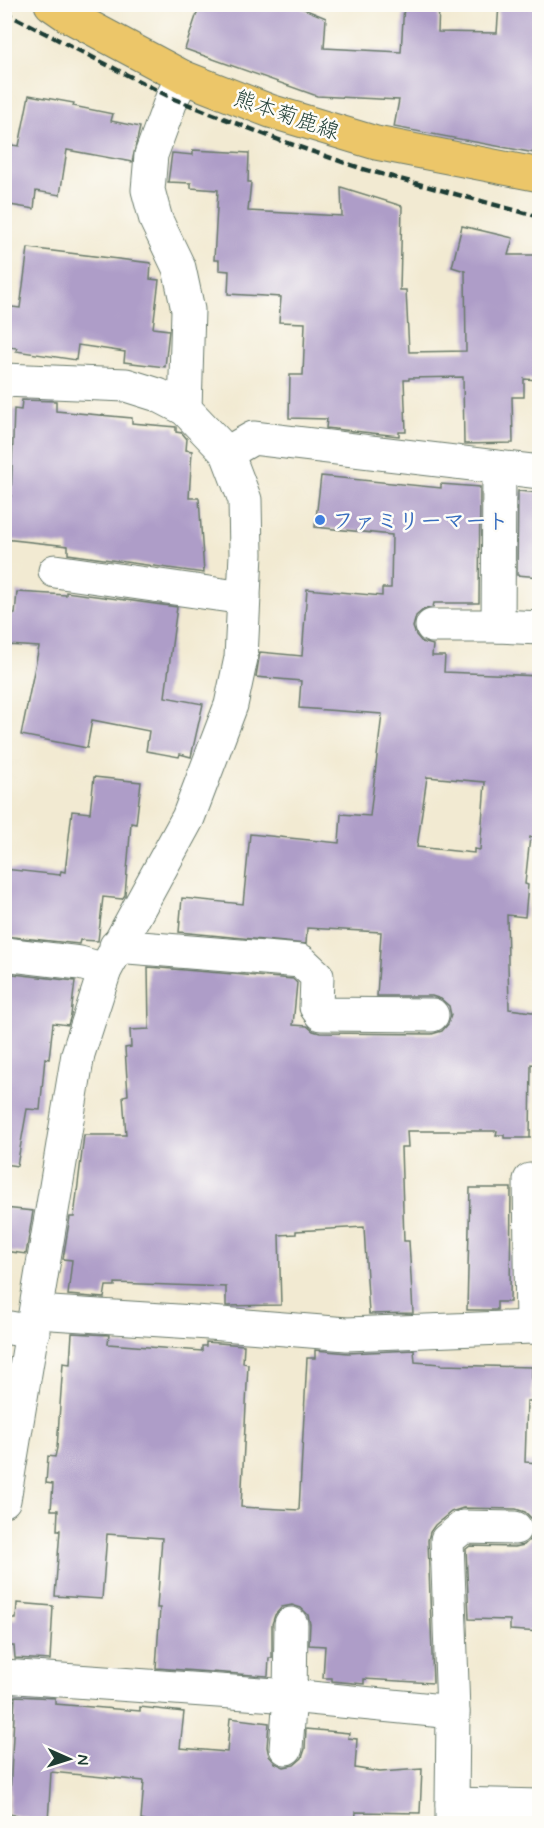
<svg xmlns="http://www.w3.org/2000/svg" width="544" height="1828" viewBox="0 0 544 1828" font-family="Mynerve,'Klee One',sans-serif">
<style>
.building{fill:#ae9dc8;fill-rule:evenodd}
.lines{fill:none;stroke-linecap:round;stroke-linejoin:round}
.minor-casing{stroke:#697a6b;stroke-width:35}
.major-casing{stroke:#697a6b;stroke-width:35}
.minor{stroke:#fff;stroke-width:33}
.major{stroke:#ecc669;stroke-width:33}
.rail{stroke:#1f3d34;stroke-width:4.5;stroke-dasharray:9 4.5;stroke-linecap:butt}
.shop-dot{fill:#3f7fe0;stroke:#fdfcf7;stroke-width:2}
.labels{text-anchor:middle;stroke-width:5;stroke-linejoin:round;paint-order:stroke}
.street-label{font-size:22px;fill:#1f3d34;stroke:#fdfcf7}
.shop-label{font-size:22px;font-weight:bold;fill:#366cbe;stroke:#fdfcf7;text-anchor:start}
</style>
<rect width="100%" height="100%" fill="#fdfcf7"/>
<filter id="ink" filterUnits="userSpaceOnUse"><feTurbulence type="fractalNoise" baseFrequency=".0167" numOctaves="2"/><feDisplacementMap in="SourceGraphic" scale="12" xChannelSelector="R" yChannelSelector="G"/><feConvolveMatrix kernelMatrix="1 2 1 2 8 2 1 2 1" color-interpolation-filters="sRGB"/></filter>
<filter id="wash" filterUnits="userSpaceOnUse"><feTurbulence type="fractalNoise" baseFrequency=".008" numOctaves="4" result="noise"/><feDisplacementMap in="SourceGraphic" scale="24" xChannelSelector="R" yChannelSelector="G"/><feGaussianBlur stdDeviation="1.35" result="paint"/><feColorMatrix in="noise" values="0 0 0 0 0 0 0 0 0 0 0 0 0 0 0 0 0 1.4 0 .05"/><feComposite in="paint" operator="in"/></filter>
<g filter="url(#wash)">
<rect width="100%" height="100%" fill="#f2ead2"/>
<g id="blocks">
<!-- building -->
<g class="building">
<polygon points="200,4 292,4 326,18 324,48 401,52 404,4 439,4 438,32 497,33 499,4 538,4 535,71 540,71 540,154 394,127 399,100 317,96 185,49"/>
<polygon points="29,95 74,103 73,106 113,114 111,121 140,127 132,162 67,150 60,195 36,191 34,209 4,204 4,144 19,146"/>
<polygon points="193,150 249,153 248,182 251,182 248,211 342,216 341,187 402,206 400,290 406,290 409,352 466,351 465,271 452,267 462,226 513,238 508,255 540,255 540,380 524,379 524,397 512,397 513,443 464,444 463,377 409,378 409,380 404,380 406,432 399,432 399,436 326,428 327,419 289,418 290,375 303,375 305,323 279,322 281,297 228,294 229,271 219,270 219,260 214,260 218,190 191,188 191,183 168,182 172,153 193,155"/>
<polygon points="28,248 151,263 150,279 159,280 153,328 169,330 165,367 124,362 125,352 78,345 76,360 16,351 17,348 4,346 4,306 20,308"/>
<polygon points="22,400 56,401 56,411 132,418 132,423 176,427 176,432 182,433 187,439 186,450 192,451 189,498 199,498 204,573 68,554 68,546 4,539 4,495 11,496 14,409 21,410"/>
<path d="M321,476l120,12v-4l39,3 -1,116h-45l-1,4 -10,3 -7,6 -3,11 3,8 6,7 11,3 -1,11h13l-1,16 96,4v162l-10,-1 -5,47 3,1 -3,32 -18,-2 2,94 31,4v52l-9,-1 -1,74h-26v-3h-8l1,-4h-90l1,16h-7l3,94h5l4,72 -44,1 -5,-87 -68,4v3l-17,1 2,70 -55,1v-19l-111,-4v3h-9l-2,12 -36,-3 4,-35 -9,-1 7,-42h4l10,-82h42l-3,-39 5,-1 -3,-47 6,-1 -1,-17 19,-1 -1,-62 145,12 4,4 -4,42 14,1 6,5 7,2 112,1 10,-3 6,-7 3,-9 -2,-9 -8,-7 -9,-3h-55l4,-64 -74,-4 -1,16 -127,-12 3,-34 61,6 7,-70 89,9 2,-29 29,2 12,-102 -83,-6 2,-27 -45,-4 4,-25 42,4 5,-67 75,7v-8h9l1,-53 -77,-8zM427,777l58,5 -5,68 -6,-1v4l-57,-6z"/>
<polygon points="518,491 540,493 540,577 517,575"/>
<polygon points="17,592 66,595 66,592 177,607 165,697 203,704 191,757 180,754 179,757 146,751 149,731 92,720 87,748 21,735 39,647 8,645 10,614 15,614"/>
<polygon points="94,777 141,782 136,824 131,823 125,895 122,899 103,897 98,941 80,940 79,944 4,936 4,869 60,875 61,871 65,872 72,811 90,813"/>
<polygon points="4,973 75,981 71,1015 68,1025 53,1023 49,1059 45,1058 40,1110 27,1109 17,1166 4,1164"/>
<polygon points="470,1188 511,1188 510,1302 497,1302 497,1310 467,1310"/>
<polygon points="4,1208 33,1211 26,1254 4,1251"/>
<polygon points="72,1333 109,1335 108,1344 202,1351 202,1346 206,1346 206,1342 244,1345 243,1363 248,1364 241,1507 299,1510 307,1358 315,1358 315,1350 348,1353 414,1350 415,1362 441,1364 441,1365 532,1367 532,1401 527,1401 525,1462 540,1463 540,1632 510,1630 510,1620 469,1619 466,1549 470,1546 515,1547 524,1545 531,1538 534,1528 532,1519 525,1512 516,1509 463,1508 451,1512 435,1525 430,1532 428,1540 433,1683 364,1679 364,1684 332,1681 332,1678 323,1678 325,1646 309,1645 310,1624 308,1615 301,1608 292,1605 282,1607 275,1615 272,1624 272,1658 269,1658 268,1676 156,1668 160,1608 157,1608 162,1538 107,1534 102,1599 55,1596 60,1530 57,1530 58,1510 51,1510 53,1484 46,1483 48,1456 55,1457 57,1448 63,1363 70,1364"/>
<polygon points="17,1603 53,1606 50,1660 15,1658 14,1646 9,1646 11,1619 16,1619"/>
<polygon points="15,1696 55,1698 55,1704 140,1711 140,1707 184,1712 180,1748 227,1752 230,1718 269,1723 267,1747 269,1756 275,1763 284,1767 294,1765 302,1758 305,1749 306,1729 349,1733 348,1738 357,1739 355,1768 380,1772 422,1769 420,1813 356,1812 355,1824 145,1824 145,1821 141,1820 144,1781 51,1772 48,1822 9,1814"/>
</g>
</g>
</g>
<g filter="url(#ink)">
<use href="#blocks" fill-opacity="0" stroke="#697a6b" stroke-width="1.5"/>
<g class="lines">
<!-- minor casing -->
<g class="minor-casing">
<g id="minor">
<polyline points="183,77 172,98 151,155 148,190 156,220 179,268 188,310 185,409"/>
<polyline points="4,380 126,385 158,395 185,409 227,453 245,500 246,554 241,658 231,705 188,818 105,970 78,1054 4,1500"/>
<polyline points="227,453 253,438 540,472"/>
<polyline points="55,571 244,598"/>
<polyline points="432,626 498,626 499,468"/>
<polyline points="498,626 540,628"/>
<polyline points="116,946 301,961 317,976 316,1007 321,1014 432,1015"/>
<polyline points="4,954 80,963 105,970"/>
<polyline points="530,1180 532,1327 540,1327"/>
<polyline points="36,1312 209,1323 347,1334 532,1327"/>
<polyline points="4,1327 33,1332"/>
<polyline points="291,1624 290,1696 453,1712"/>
<polyline points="4,1676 290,1696 286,1748"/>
<polyline points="452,1804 453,1712 447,1540 463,1527 515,1528"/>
<polyline points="452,1824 452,1804 540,1806"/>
</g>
</g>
<!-- major casing -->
<g class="major-casing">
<polyline id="major" points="51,4 67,15 183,77 270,111 376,143 540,175"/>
</g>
<!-- minor -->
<use href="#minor" class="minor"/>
<!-- major -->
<use href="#major" class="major"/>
<!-- rail -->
<polyline class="rail" points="4,12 172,98 279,140 363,169 540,217"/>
</g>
</g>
<!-- markers -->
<circle class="shop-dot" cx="320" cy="520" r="6"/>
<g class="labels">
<!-- street labels -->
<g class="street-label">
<text transform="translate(287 114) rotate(19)" y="8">熊本菊鹿線</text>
</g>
<!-- shop labels -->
<g class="shop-label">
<text x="332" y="528">ファミリーマート</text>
</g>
</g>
<!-- margin -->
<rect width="544" height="1828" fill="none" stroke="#fdfcf7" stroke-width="24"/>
<!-- north arrow -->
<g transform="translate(69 1759) rotate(93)" stroke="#fdfcf7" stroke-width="4.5" paint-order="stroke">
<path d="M0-4.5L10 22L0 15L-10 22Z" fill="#1f3d34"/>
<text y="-9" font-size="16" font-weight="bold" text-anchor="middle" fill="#1f3d34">N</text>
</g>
</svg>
